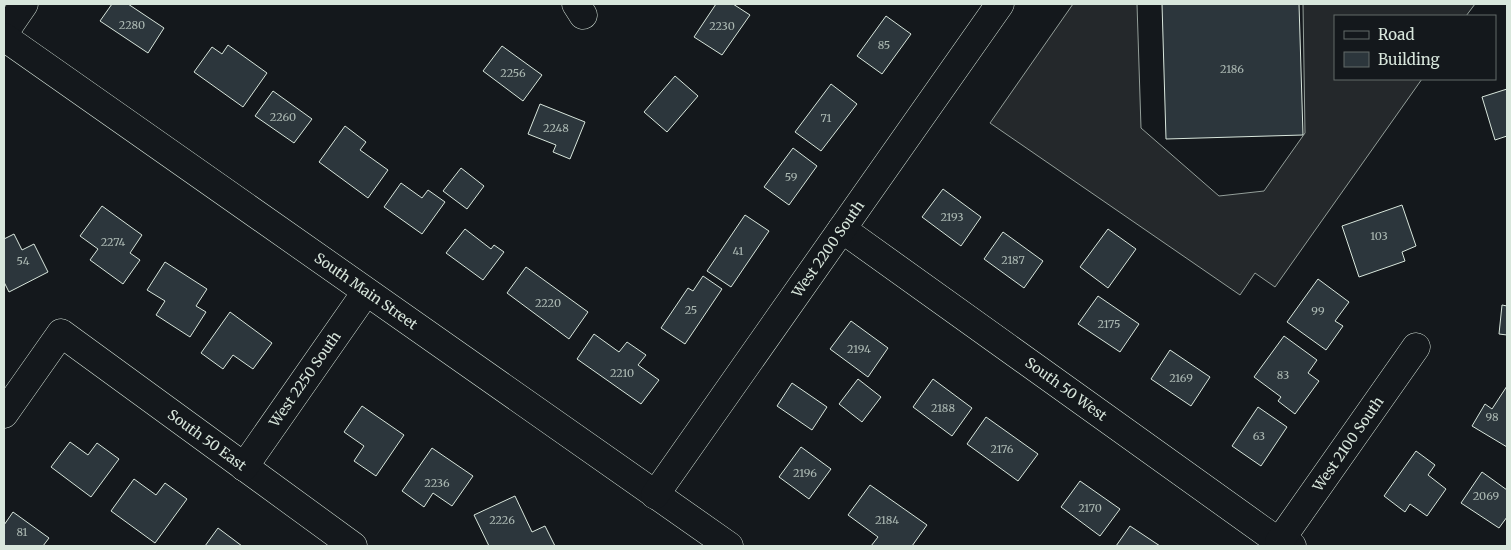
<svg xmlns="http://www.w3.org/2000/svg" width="1511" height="550" viewBox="0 0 1511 550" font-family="Merriweather,serif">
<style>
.parking{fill:#24282b;stroke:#939e99}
.building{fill:#2c363c;stroke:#d8e6dc}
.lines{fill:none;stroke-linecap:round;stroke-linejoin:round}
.minor-casing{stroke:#d8e6dc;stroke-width:29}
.minor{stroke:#14181c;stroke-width:28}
.labels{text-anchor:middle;stroke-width:4;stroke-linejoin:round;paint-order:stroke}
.number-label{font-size:11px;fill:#adbab4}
.street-label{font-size:14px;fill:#d8e6dc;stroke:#14181c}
</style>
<rect width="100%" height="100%" fill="#14181c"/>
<!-- parking -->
<polygon class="parking" points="1073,4 1137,4 1141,128 1219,196 1264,191 1305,133 1303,4 1475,4 1466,16 1335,16 1335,79 1422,79 1275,287 1255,273 1240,295 990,123"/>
<!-- building -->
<g class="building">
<polygon points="112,4 128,4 164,28 148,53 100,21"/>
<polygon points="716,4 733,4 750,15 722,55 694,37"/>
<polygon points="1162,4 1299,4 1303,135 1166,139"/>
<polygon points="886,16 911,34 882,74 857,56"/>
<polygon points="228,45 267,73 243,107 194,72 212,47 222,54"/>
<polygon points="502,46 542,75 523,101 483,71"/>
<polygon points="675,76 698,96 667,132 644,112"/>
<polygon points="831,84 857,104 821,151 795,132"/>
<polygon points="1507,89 1507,136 1495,140 1482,97"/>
<polygon points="273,91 312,119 294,143 255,116"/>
<polygon points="540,104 585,122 570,159 553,152 556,145 528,134"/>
<polygon points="345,126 366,142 360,150 388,170 368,198 319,162"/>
<polygon points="793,148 817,166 789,205 764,187"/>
<polygon points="461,168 484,186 467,209 443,191"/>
<polygon points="401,183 422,198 428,190 445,202 422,234 384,207"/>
<polygon points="943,189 981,217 961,246 922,217"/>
<polygon points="1402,205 1416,246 1402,252 1405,261 1359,277 1342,226"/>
<polygon points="102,206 142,235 130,253 140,260 123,284 90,260 98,249 80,236"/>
<polygon points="745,215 769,231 731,287 707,271"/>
<polygon points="465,229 491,249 494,245 504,252 483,280 446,253"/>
<polygon points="1108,229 1136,249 1108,288 1080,267"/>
<polygon points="1003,232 1043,261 1024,288 984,259"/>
<polygon points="14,234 22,250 34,244 48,272 9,292 4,282 4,239"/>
<polygon points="165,262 207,289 196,306 206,312 190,337 156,315 165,301 147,290"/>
<polygon points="526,267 588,312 569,339 507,293"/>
<polygon points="703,276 722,289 685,344 661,328 688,288 693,291"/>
<polygon points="1318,279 1349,302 1335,321 1343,326 1326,350 1287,322"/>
<polygon points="1098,296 1139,324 1120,352 1078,324"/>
<polygon points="1502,305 1507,306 1507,335 1499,334"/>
<polygon points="230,312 272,343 253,369 233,355 223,369 201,353"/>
<polygon points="851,321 888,348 868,377 830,349"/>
<polygon points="594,334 619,352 627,342 646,355 638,365 659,380 641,404 577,359"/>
<polygon points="1284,336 1317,360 1308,373 1319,381 1295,414 1278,401 1281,397 1254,377"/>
<polygon points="1170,350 1210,377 1191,406 1151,379"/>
<polygon points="858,379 881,397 862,422 839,404"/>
<polygon points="933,379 972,408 952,436 913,407"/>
<polygon points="792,383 827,407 812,430 777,406"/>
<polygon points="1507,386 1507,447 1472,426 1485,404 1492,409"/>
<polygon points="362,406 404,435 376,476 354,461 364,446 344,432"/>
<polygon points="1258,407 1287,427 1261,466 1232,446"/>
<polygon points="986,417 1038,454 1018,481 967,444"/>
<polygon points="70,442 88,455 97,443 119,459 91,497 51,467"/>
<polygon points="801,447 831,469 809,499 779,477"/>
<polygon points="432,448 473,476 452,506 433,493 424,507 402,491"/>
<polygon points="1416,451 1435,465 1428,475 1446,489 1427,516 1410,504 1405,512 1384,496"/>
<polygon points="1482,472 1507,490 1507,517 1499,528 1461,503"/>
<polygon points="134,479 156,495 165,483 187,499 155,543 111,511"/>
<polygon points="1080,481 1120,509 1100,536 1061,507"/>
<polygon points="870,485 927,525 912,546 871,546 878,537 848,515"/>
<polygon points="515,496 532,532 545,526 555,546 489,546 474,515"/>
<polygon points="13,512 49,538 43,546 4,546 4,525"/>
<polygon points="1130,526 1160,546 1116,546"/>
<polygon points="218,528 242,546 205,546"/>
</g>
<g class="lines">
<!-- minor casing -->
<g class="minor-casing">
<g id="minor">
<polyline points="576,4 583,15"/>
<polyline points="4,33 24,4"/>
<polyline points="4,37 729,546"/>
<polyline points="842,229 1279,542 1292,546"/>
<polyline points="4,414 61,333 353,546"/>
<polyline points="244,467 366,292"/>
<polyline points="655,495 1000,4"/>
<polyline points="1279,542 1416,347"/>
</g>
</g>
<!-- minor -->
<use href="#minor" class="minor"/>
</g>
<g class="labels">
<!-- number labels -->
<g class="number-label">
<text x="132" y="29">2280</text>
<text x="722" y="30">2230</text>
<text x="884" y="49">85</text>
<text x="1232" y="73">2186</text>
<text x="513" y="77">2256</text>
<text x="283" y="121">2260</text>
<text x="826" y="122">71</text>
<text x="556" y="132">2248</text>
<text x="791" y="181">59</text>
<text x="952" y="221">2193</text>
<text x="1379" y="240">103</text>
<text x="113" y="246">2274</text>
<text x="738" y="255">41</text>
<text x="1013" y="264">2187</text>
<text x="23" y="265">54</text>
<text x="548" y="307">2220</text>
<text x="691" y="314">25</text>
<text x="1318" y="315">99</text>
<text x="1109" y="328">2175</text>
<text x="859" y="353">2194</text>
<text x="622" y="377">2210</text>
<text x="1283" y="379">83</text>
<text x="1181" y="382">2169</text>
<text x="943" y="412">2188</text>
<text x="1492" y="421">98</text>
<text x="1259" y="440">63</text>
<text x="1002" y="453">2176</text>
<text x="805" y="477">2196</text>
<text x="437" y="487">2236</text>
<text x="1486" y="500">2069</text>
<text x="1090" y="512">2170</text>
<text x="502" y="524">2226</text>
<text x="887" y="524">2184</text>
<text x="22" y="536">81</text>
</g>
<!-- street labels -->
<g class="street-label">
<text transform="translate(828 249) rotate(-55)" y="5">West 2200 South</text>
<text transform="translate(366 291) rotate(35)" y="5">South Main Street</text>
<text transform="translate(305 379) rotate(-55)" y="5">West 2250 South</text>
<text transform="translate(1066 389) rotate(36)" y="5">South 50 West</text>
<text transform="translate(207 440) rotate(36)" y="5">South 50 East</text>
<text transform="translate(1348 444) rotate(-55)" y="5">West 2100 South</text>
</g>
</g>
<!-- border -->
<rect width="1511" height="550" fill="none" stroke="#d8e6dc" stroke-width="10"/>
<!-- legend -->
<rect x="1334" y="15" width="162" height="65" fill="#14181c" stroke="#626a69"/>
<rect x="1344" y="31" width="25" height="8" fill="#14181c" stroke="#626a69"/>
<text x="1378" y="40" font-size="15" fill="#d8e6dc">Road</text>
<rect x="1344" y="52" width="25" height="15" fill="#2c363c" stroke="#626a69"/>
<text x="1378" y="65" font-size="15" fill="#d8e6dc">Building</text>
</svg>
